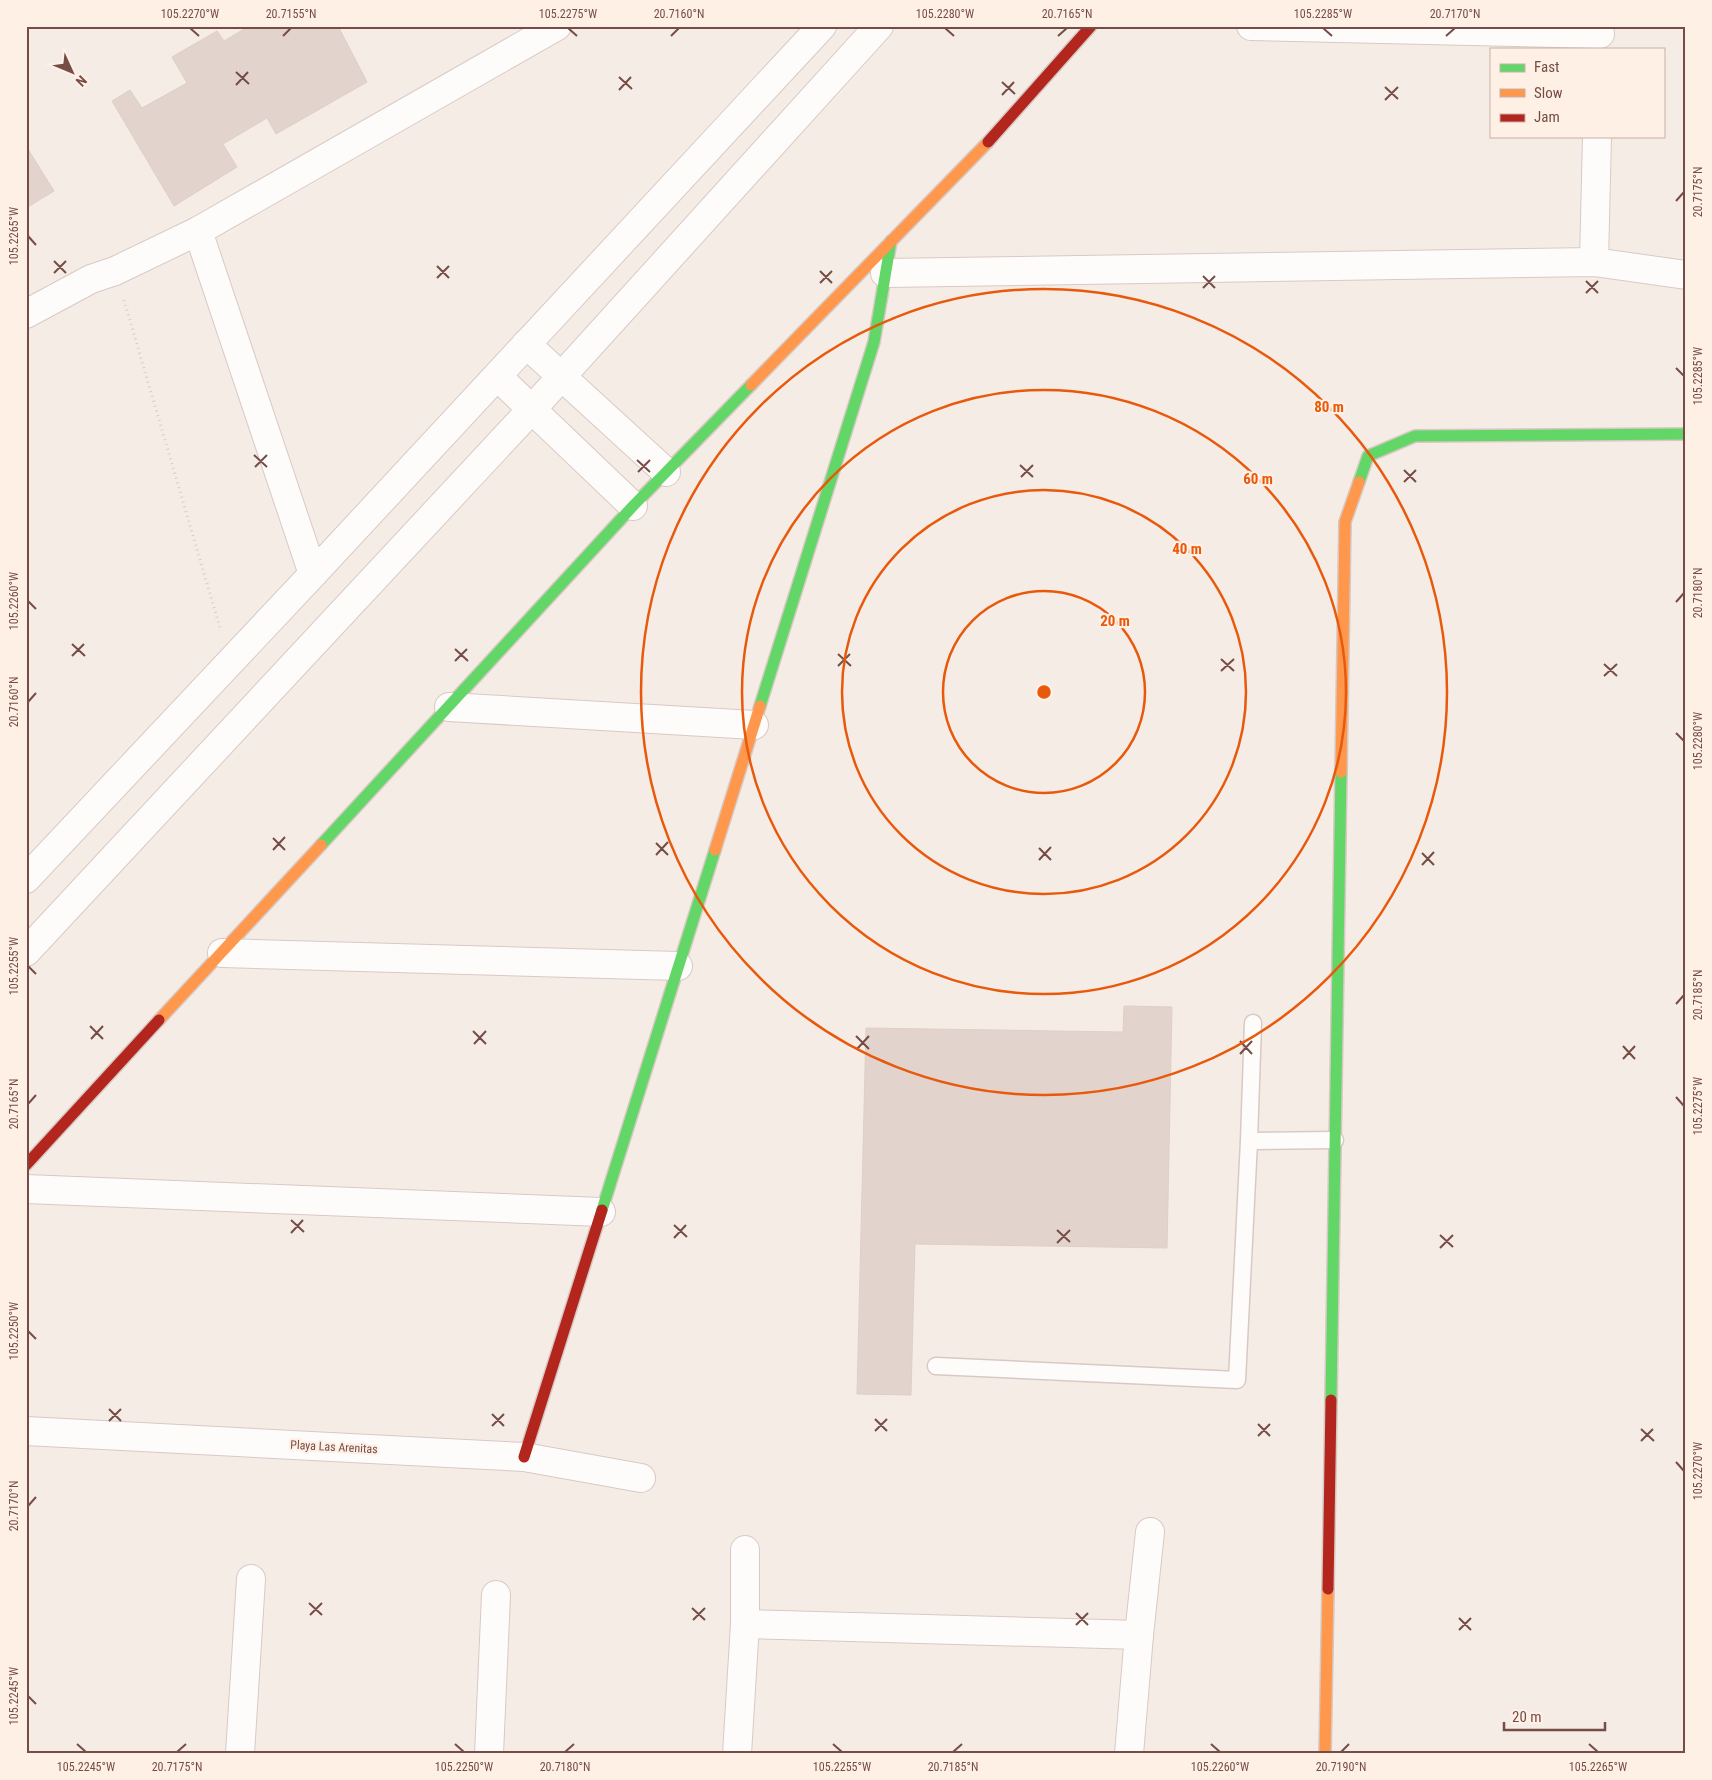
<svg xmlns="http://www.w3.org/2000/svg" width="1712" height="1780" viewBox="0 0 1712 1780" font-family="'Roboto Condensed',sans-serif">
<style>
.building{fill:#e3d3cd;stroke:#dfcec8}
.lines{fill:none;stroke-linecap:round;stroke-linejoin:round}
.lane-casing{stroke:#d8c9c4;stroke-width:19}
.street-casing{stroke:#d8c9c4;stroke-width:30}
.fast-casing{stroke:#d7c8c2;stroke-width:14}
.slow-casing{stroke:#d7c8c2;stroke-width:14}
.jam-casing{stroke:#d7c8c2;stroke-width:14}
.path{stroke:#d8cbc8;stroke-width:3;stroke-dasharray:1 4;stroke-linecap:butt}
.lane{stroke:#fefcfb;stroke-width:16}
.street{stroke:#fefcfb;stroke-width:28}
.fast{stroke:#63d668;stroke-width:11}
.slow{stroke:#ff974d;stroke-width:11}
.jam{stroke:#b3261e;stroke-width:11}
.ticks{fill:none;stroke:#754d46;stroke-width:2}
.ring{fill:none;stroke:#e8590c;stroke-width:2.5}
.labels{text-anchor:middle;stroke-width:4.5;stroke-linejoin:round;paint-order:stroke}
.street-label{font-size:12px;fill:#754d46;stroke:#fff0e6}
.centre{fill:#e8590c;stroke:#fff0e6;stroke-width:2.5}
.ring-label{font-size:15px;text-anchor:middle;font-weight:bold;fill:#e8590c;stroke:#fff0e6;stroke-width:4.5;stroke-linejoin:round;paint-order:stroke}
.neatline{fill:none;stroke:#754d46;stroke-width:2}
.ticks-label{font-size:12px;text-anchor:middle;fill:#754d46}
</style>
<rect width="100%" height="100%" fill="#f6ece6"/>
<!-- building -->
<g class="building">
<polygon points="249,26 338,26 367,82 276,134 267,118 223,144 237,167 174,206 112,101 130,90 142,108 187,83 172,57 217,31 224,41"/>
<polygon points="26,146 54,191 26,208"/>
<polygon points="1124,1006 1172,1007 1167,1248 915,1244 911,1395 857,1394 866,1028 1123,1032"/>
</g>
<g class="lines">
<!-- lane casing -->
<g class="lane-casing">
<g id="lane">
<polyline points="1249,1141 1253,1023"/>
<polyline points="936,1366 1237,1380 1249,1141 1335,1140"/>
</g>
</g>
<!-- street casing -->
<g class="street-casing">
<g id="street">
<polyline points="1251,26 1600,34"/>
<polyline points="198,231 313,574"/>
<polyline points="1594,262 1597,136"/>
<polyline points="885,273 1594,262 1686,275"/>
<polyline points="26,314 91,279 115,271 198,231 557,26"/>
<polyline points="526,344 666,472"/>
<polyline points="497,376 633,506"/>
<polyline points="449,707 754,725"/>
<polyline points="26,879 313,574 822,26"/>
<polyline points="26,952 532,409 879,26"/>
<polyline points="222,953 678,966"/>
<polyline points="26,1189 601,1212"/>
<polyline points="26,1431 524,1457 641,1478"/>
<polyline points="745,1624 1139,1635"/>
<polyline points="240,1754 251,1579"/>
<polyline points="489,1754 496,1595"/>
<polyline points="737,1754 745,1624 745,1550"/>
<polyline points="1129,1754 1139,1635 1150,1532"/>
</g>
</g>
<!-- fast casing -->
<g class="fast-casing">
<g id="fast">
<polyline points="1359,482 1368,456 1415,436 1686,434"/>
<polyline points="760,706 874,342 891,241"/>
<polyline points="321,845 633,506 751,385"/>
<polyline points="602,1210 715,850"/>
<polyline points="1331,1400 1341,772"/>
</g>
</g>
<!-- slow casing -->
<g class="slow-casing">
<g id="slow">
<polyline points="751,385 988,142"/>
<polyline points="1341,772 1345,522 1359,482"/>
<polyline points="715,850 760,706"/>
<polyline points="159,1020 321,845"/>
<polyline points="1325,1754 1328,1589"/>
</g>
</g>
<!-- jam casing -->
<g class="jam-casing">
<g id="jam">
<polyline points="988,142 1091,26"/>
<polyline points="26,1165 159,1020"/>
<polyline points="524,1457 602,1210"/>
<polyline points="1328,1589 1331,1400"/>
</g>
</g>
<!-- path -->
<polyline class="path" points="124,300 220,628"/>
<!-- lane -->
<use href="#lane" class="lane"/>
<!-- street -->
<use href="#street" class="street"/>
<!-- fast -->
<use href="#fast" class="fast"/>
<!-- slow -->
<use href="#slow" class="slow"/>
<!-- jam -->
<use href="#jam" class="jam"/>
</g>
<!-- ticks -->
<path class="ticks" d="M190,28l9,8M568,28l9,8M945,28l9,8M1323,28l9,8M283,36l8,-8M671,36l8,-8M1058,36l9,-8M1446,36l9,-8M236,72l13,12M619,77l13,12M1002,82l13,12M236,85l12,-13M1385,87l13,12M619,90l12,-13M1002,95l12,-13M1385,100l13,-13M1676,201l8,-9M28,236l8,9M54,261l12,12M437,266l12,12M820,271l12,12M54,273l12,-12M1203,276l12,12M437,278l12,-12M1586,281l12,12M820,283l12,-12M1203,288l12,-12M1586,293l12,-12M1676,368l8,8M254,455l13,12M637,460l13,12M1020,465l13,12M255,467l12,-12M1404,470l12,12M638,472l12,-12M1021,477l12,-12M1404,482l12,-12M28,601l8,8M1676,602l8,-9M72,644l13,12M455,649l13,12M838,654l13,12M72,656l12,-12M1221,659l13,12M455,661l12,-12M1604,664l13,12M838,666l12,-12M1221,671l13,-12M1604,676l13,-12M28,702l8,-9M1676,733l8,8M273,838l12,12M656,843l12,12M1039,848l12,12M273,850l12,-13M1422,853l12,12M656,855l12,-13M1039,860l12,-13M1422,865l12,-13M28,966l8,8M1676,1004l8,-9M90,1026l13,13M473,1031l13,13M856,1036l13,13M91,1039l12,-13M1240,1041l12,13M474,1044l12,-13M1623,1046l12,13M857,1049l12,-13M1240,1054l12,-13M1623,1059l12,-13M1676,1097l8,9M28,1104l8,-9M291,1220l13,12M674,1225l13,12M1057,1230l13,12M291,1233l12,-13M1440,1235l13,12M674,1238l12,-13M1057,1243l13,-13M1440,1248l13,-13M28,1331l8,8M109,1409l12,12M492,1414l12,12M875,1419l12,12M109,1421l12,-12M1258,1424l12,12M492,1426l12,-12M1641,1429l13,12M875,1431l12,-12M1258,1436l12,-12M1641,1441l12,-12M1676,1462l8,9M28,1506l8,-9M309,1603l13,12M692,1608l13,12M1076,1613l12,12M310,1615l12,-12M1459,1618l12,12M693,1620l12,-12M1076,1625l12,-12M1459,1630l12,-12M28,1696l8,8M77,1744l9,8M455,1744l9,8M833,1744l9,8M1211,1744l9,8M1589,1744l9,8M177,1752l9,-8M565,1752l9,-8M953,1752l9,-8M1341,1752l8,-8"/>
<!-- distance rings -->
<g class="ring">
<circle cx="1044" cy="692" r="101"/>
<circle cx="1044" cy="692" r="202"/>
<circle cx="1044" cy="692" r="302"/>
<circle cx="1044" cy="692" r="403"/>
</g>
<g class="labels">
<!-- street labels -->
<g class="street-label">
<text transform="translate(334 1447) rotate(3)" y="4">Playa Las Arenitas</text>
</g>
</g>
<circle cx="1044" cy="692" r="8" class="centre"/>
<g class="ring-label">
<text x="1329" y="412">80 m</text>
<text x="1258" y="484">60 m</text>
<text x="1187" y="554">40 m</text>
<text x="1115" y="626">20 m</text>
</g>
<!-- border -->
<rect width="1712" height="1780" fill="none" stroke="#fff0e6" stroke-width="55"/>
<!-- legend -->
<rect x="1490" y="48" width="175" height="90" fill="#fff0e6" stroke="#c8afa6"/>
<rect x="1500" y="64" width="25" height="8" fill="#63d668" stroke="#c8afa6"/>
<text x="1534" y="72" font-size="15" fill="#754d46">Fast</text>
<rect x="1500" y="89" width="25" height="8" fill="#ff974d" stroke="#c8afa6"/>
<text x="1534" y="98" font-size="15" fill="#754d46">Slow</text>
<rect x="1500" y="114" width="25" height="8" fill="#b3261e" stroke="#c8afa6"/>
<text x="1534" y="122" font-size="15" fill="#754d46">Jam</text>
<!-- north arrow -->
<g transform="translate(72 72) rotate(134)" stroke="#fff0e6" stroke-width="4" paint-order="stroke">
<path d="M0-4L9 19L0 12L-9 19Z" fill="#754d46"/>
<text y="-8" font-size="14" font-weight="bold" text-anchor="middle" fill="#754d46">N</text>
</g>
<!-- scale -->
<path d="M1504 1722v8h101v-8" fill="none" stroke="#754d46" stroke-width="2.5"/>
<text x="1512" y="1722" font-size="15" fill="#754d46" stroke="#fff0e6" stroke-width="4" paint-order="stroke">20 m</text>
<rect x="28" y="28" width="1656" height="1724" class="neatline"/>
<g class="ticks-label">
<text x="190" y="18">105.2270°W</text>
<text x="291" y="18">20.7155°N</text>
<text x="568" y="18">105.2275°W</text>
<text x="679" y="18">20.7160°N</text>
<text x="945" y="18">105.2280°W</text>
<text x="1067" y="18">20.7165°N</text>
<text x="1323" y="18">105.2285°W</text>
<text x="1455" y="18">20.7170°N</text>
<text transform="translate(1698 192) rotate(-90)" y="4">20.7175°N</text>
<text transform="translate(14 236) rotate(-90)" y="4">105.2265°W</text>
<text transform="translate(1698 376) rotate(-90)" y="4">105.2285°W</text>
<text transform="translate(1698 593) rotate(-90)" y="4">20.7180°N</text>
<text transform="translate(14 601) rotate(-90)" y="4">105.2260°W</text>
<text transform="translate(14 702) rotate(-90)" y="4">20.7160°N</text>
<text transform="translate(1698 741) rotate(-90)" y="4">105.2280°W</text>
<text transform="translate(14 966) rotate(-90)" y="4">105.2255°W</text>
<text transform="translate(1698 995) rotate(-90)" y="4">20.7185°N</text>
<text transform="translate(14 1104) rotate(-90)" y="4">20.7165°N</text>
<text transform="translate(1698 1106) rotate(-90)" y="4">105.2275°W</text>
<text transform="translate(14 1331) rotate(-90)" y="4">105.2250°W</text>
<text transform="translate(1698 1471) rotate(-90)" y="4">105.2270°W</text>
<text transform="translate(14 1506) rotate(-90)" y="4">20.7170°N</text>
<text transform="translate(14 1696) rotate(-90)" y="4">105.2245°W</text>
<text x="86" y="1771">105.2245°W</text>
<text x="177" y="1771">20.7175°N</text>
<text x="464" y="1771">105.2250°W</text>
<text x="565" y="1771">20.7180°N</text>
<text x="842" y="1771">105.2255°W</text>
<text x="953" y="1771">20.7185°N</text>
<text x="1220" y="1771">105.2260°W</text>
<text x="1341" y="1771">20.7190°N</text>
<text x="1598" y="1771">105.2265°W</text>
</g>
</svg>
